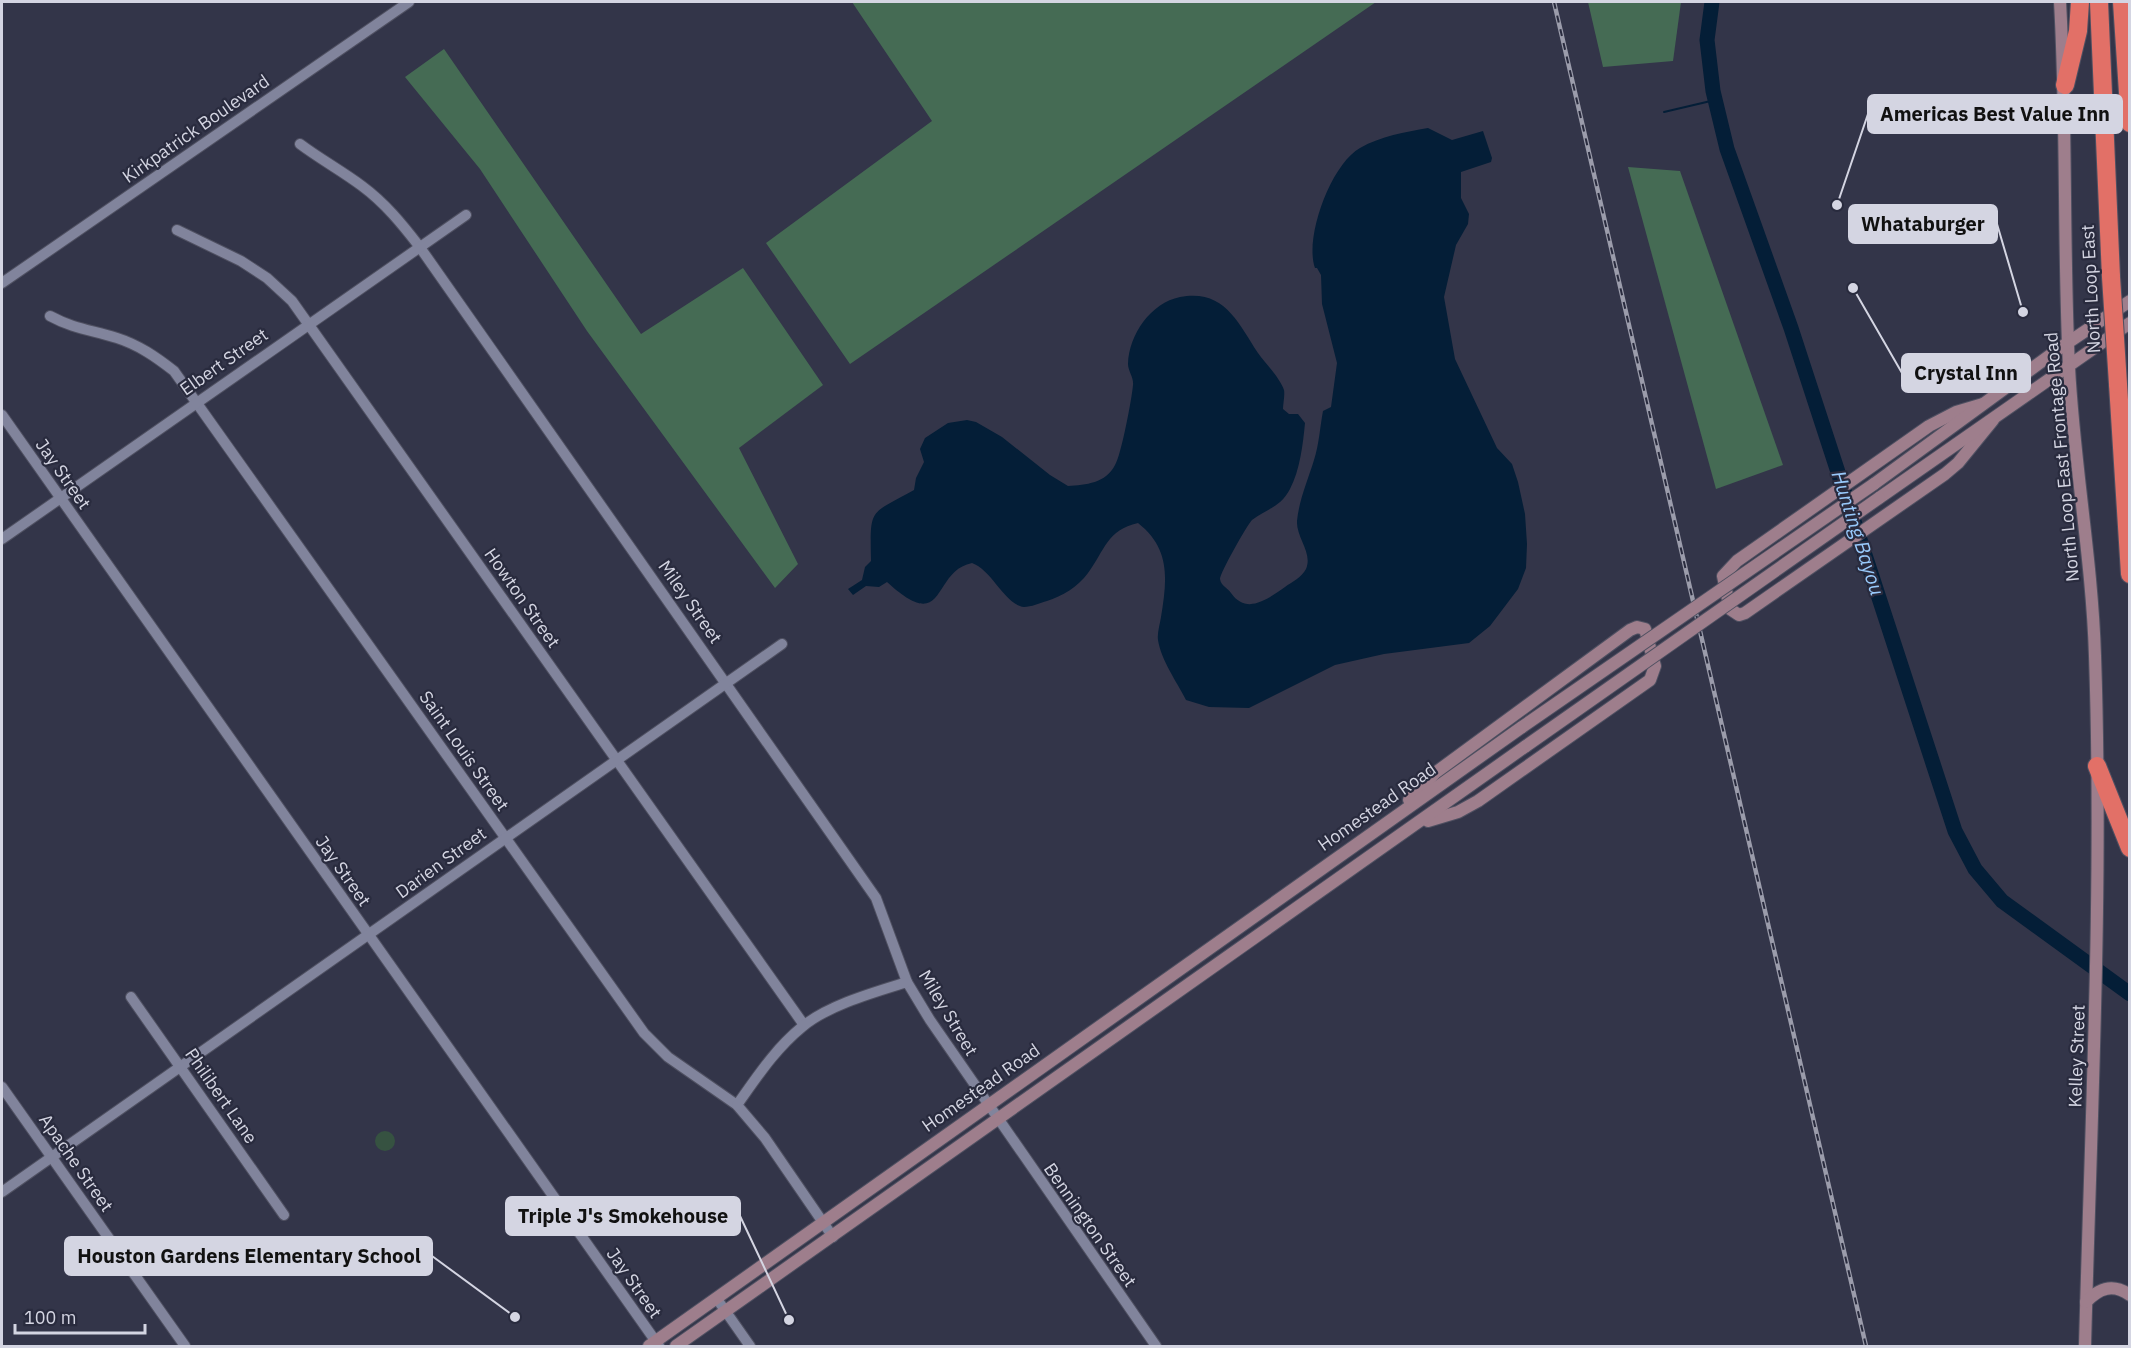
<svg xmlns="http://www.w3.org/2000/svg" width="2131" height="1348" viewBox="0 0 2131 1348" font-family="'IBM Plex Sans',sans-serif">
<style>
.green{fill:#365241}
.forest{fill:#456b54}
.water{fill:#041e37}
.lines{fill:none;stroke-linecap:round;stroke-linejoin:round}
.stream{stroke:#041e37;stroke-width:2}
.river{stroke:#041e37;stroke-width:15}
.street-casing{stroke:#4f5061;stroke-width:12}
.secondary-casing{stroke:#4f5061;stroke-width:14}
.highway-casing{stroke:#4f5061;stroke-width:20}
.street{stroke:#81849c;stroke-width:10}
.secondary{stroke:#9e7e8c;stroke-width:12}
.highway{stroke:#e27067;stroke-width:18}
.rail-casing{stroke:#9b9cab;stroke-width:4.5}
.rail{stroke:#292b3e;stroke-width:2;stroke-dasharray:7;stroke-linecap:butt}
.secondary-bridge-casing{stroke:#4f5061;stroke-width:14;stroke-linecap:butt}
.highway-bridge-casing{stroke:#4f5061;stroke-width:20;stroke-linecap:butt}
.secondary-bridge{stroke:#9e7e8c;stroke-width:12}
.highway-bridge{stroke:#e27067;stroke-width:18}
.labels{text-anchor:middle;stroke-width:4.5;stroke-linejoin:round;paint-order:stroke}
.street-label{font-size:18px;fill:#d4d5e2;stroke:#292b3e}
.water-label{font-size:20px;font-style:italic;fill:#98c9fb;stroke:#292b3e}
.leader{fill:none;stroke:#d4d5e2;stroke-width:2}
.callout-dot{fill:#d4d5e2;stroke:#292b3e;stroke-width:2}
.callout{fill:#d4d5e2;stroke:#d4d5e2;stroke-width:2}
.callout-label{font-size:20px;text-anchor:middle;font-weight:bold;fill:#111}
</style>
<rect width="100%" height="100%" fill="#333549"/>
<!-- green -->
<circle class="green" cx="385" cy="1141" r="10"/>
<!-- forest -->
<g class="forest">
<polygon points="852,2 1376,2 850,364 766,243 932,121"/>
<polygon points="1588,2 1681,2 1673,61 1603,67"/>
<polygon points="444,49 641,334 743,268 823,385 739,448 798,564 775,588 587,331 480,169 405,77"/>
<polygon points="1628,167 1680,171 1783,465 1716,489"/>
</g>
<!-- water -->
<path class="water" d="M1428,128l24,12 31,-9 9,27 -1,4 -30,10v26l8,16 -1,10 -12,21 -12,52 11,62 42,89 15,16 6,18 7,32 2,30 -1,24 -8,21 -28,37 -21,17 -85,11 -49,11 -86,43 -40,-1 -23,-7c-9,-18 -25,-40 -28,-60 -1,-7 2,-16 3,-23 6,-37 10,-68 -23,-94 -31,7 -33,27 -50,50 -10,14 -26,23 -41,28 -7,2 -16,6 -23,6 -19,-2 -32,-37 -52,-44 -41,8 -25,74 -85,19l-8,5 -13,-1 -13,9 -5,-6 14,-9 3,-13 6,-6c-1,-54 -2,-46 43,-71l2,-12 8,-16 -4,-13 5,-11 23,-15 19,-3 9,2 26,15 48,38 18,11c18,-1 38,-3 47,-21 6,-9 17,-67 18,-80 1,-7 -5,-14 -5,-21 1,-30 23,-61 52,-67 44,-8 57,24 78,56 7,10 22,25 26,37 1,5 -1,14 -1,19l6,5h9l7,9c-2,21 -5,47 -15,66 -10,19 -24,20 -38,31 -5,5 -32,53 -32,59 1,7 8,9 11,14 16,23 38,5 54,-6 7,-5 17,-10 21,-18 7,-16 -10,-32 -9,-48 2,-21 11,-41 17,-61 5,-15 6,-33 9,-49l8,-4 6,-44 -15,-59 -1,-29 -4,-7h-2c-11,-30 16,-104 45,-120 21,-12 45,-16 68,-20z"/>
<g class="lines">
<!-- stream -->
<polyline class="stream" points="1664,112 1715,100"/>
<!-- river -->
<polyline class="river" points="1712,2 1707,40 1713,91 1727,149 1791,328 1955,831 1975,869 2002,901 2130,994"/>
<!-- street casing -->
<g class="street-casing">
<g id="street">
<path d="M300,144c20,15 42,27 62,42 23,17 40,38 57,60l457,652 31,84 23,38 226,326"/>
<polyline points="177,230 241,261 267,278 292,301 804,1025"/>
<polyline points="2,283 409,2"/>
<path d="M50,316c24,13 42,14 67,22 22,7 39,19 57,33l470,662 24,24 69,48 28,33 68,99"/>
<polyline points="2,415 659,1346"/>
<polyline points="2,539 466,215"/>
<polyline points="131,997 284,1215"/>
<polyline points="2,1087 185,1346"/>
<path d="M737,1105c20,-28 38,-56 65,-78 26,-22 73,-35 105,-45"/>
<polyline points="2,1192 782,644"/>
<polyline points="717,1299 750,1346"/>
</g>
</g>
<!-- secondary casing -->
<g class="secondary-casing">
<g id="secondary">
<path d="M2060,2c7,121 3,243 9,365 5,97 23,192 26,289 8,231 -4,460 -10,690"/>
<polyline points="1983,404 1956,412 1929,426 1737,561 1723,576 1730,609 1739,615 1745,613 1945,474 1958,463 1993,420"/>
<polyline points="1874,484 2060,348 2130,301"/>
<polyline points="1879,498 2130,323"/>
<polyline points="1409,800 1435,773 1630,630 1637,627 1645,629 1655,666 1650,680 1478,801 1458,812 1428,821"/>
<path d="M2086,1302c13,-14 27,-19 44,-7"/>
<polyline points="649,1346 1522,727"/>
<polyline points="676,1346 1526,746"/>
</g>
</g>
<!-- highway casing -->
<g class="highway-casing">
<g id="highway">
<polyline points="2099,2 2111,277"/>
<polyline points="2122,2 2130,123"/>
<polyline points="2065,85 2078,31 2080,2"/>
<polyline points="2118,384 2130,574"/>
<polyline points="2097,766 2130,848"/>
</g>
</g>
<!-- street -->
<use href="#street" class="street"/>
<!-- secondary -->
<use href="#secondary" class="secondary"/>
<!-- highway -->
<use href="#highway" class="highway"/>
<!-- rail casing -->
<g class="rail-casing">
<polyline id="rail" points="1554,2 1866,1346"/>
</g>
<!-- rail -->
<use href="#rail" class="rail"/>
<!-- secondary-bridge casing -->
<g class="secondary-bridge-casing">
<g id="secondary-bridge">
<polyline points="1522,727 1874,484"/>
<polyline points="1526,746 1879,498"/>
</g>
</g>
<!-- highway-bridge casing -->
<g class="highway-bridge-casing">
<polyline id="highway-bridge" points="2111,277 2118,384"/>
</g>
<!-- secondary-bridge -->
<use href="#secondary-bridge" class="secondary-bridge"/>
<!-- highway-bridge -->
<use href="#highway-bridge" class="highway-bridge"/>
</g>
<g class="labels">
<!-- street labels -->
<g class="street-label">
<text transform="translate(196 129) rotate(-35)" y="6">Kirkpatrick Boulevard</text>
<text transform="translate(2091 289) rotate(-93)" y="6">North Loop East</text>
<text transform="translate(224 362) rotate(-35)" y="6">Elbert Street</text>
<text transform="translate(2062 457) rotate(-95)" y="6">North Loop East Frontage Road</text>
<text transform="translate(63 474) rotate(55)" y="6">Jay Street</text>
<text transform="translate(522 598) rotate(55)" y="6">Howton Street</text>
<text transform="translate(690 602) rotate(55)" y="6">Miley Street</text>
<text transform="translate(464 751) rotate(55)" y="6">Saint Louis Street</text>
<text transform="translate(1377 807) rotate(-35)" y="6">Homestead Road</text>
<text transform="translate(441 863) rotate(-36)" y="6">Darien Street</text>
<text transform="translate(343 871) rotate(55)" y="6">Jay Street</text>
<text transform="translate(948 1013) rotate(59)" y="6">Miley Street</text>
<text transform="translate(2077 1056) rotate(-88)" y="6">Kelley Street</text>
<text transform="translate(981 1088) rotate(-35)" y="6">Homestead Road</text>
<text transform="translate(221 1096) rotate(55)" y="6">Philibert Lane</text>
<text transform="translate(76 1163) rotate(55)" y="6">Apache Street</text>
<text transform="translate(1090 1225) rotate(55)" y="6">Bennington Street</text>
<text transform="translate(634 1283) rotate(55)" y="6">Jay Street</text>
</g>
<!-- water labels -->
<g class="water-label">
<text transform="translate(1858 533) rotate(72)" y="7">Hunting Bayou</text>
</g>
</g>
<!-- callouts -->
<path class="leader" d="M1837 205L1868 114M2023 312L1997 224M1853 288L1902 373M789 1320L740 1216M515 1317L432 1256"/>
<g class="callout-dot">
<circle cx="1837" cy="205" r="6"/>
<circle cx="2023" cy="312" r="6"/>
<circle cx="1853" cy="288" r="6"/>
<circle cx="789" cy="1320" r="6"/>
<circle cx="515" cy="1317" r="6"/>
</g>
<g class="callout">
<rect x="1868" y="95" width="254" height="38" rx="6"/>
<rect x="1849" y="205" width="148" height="38" rx="6"/>
<rect x="1902" y="354" width="128" height="38" rx="6"/>
<rect x="506" y="1197" width="234" height="38" rx="6"/>
<rect x="65" y="1237" width="367" height="38" rx="6"/>
</g>
<g class="callout-label">
<text x="1995" y="121">Americas Best Value Inn</text>
<text x="1923" y="231">Whataburger</text>
<text x="1966" y="380">Crystal Inn</text>
<text x="623" y="1223">Triple J's Smokehouse</text>
<text x="249" y="1263">Houston Gardens Elementary School</text>
</g>
<!-- border -->
<rect width="2131" height="1348" fill="none" stroke="#d4d5e2" stroke-width="6"/>
<!-- scale -->
<path d="M15 1324v9h130v-9" fill="none" stroke="#d4d5e2" stroke-width="3"/>
<text x="24" y="1324" font-size="18" fill="#d4d5e2" stroke="#292b3e" stroke-width="4.5" paint-order="stroke">100 m</text>
</svg>
